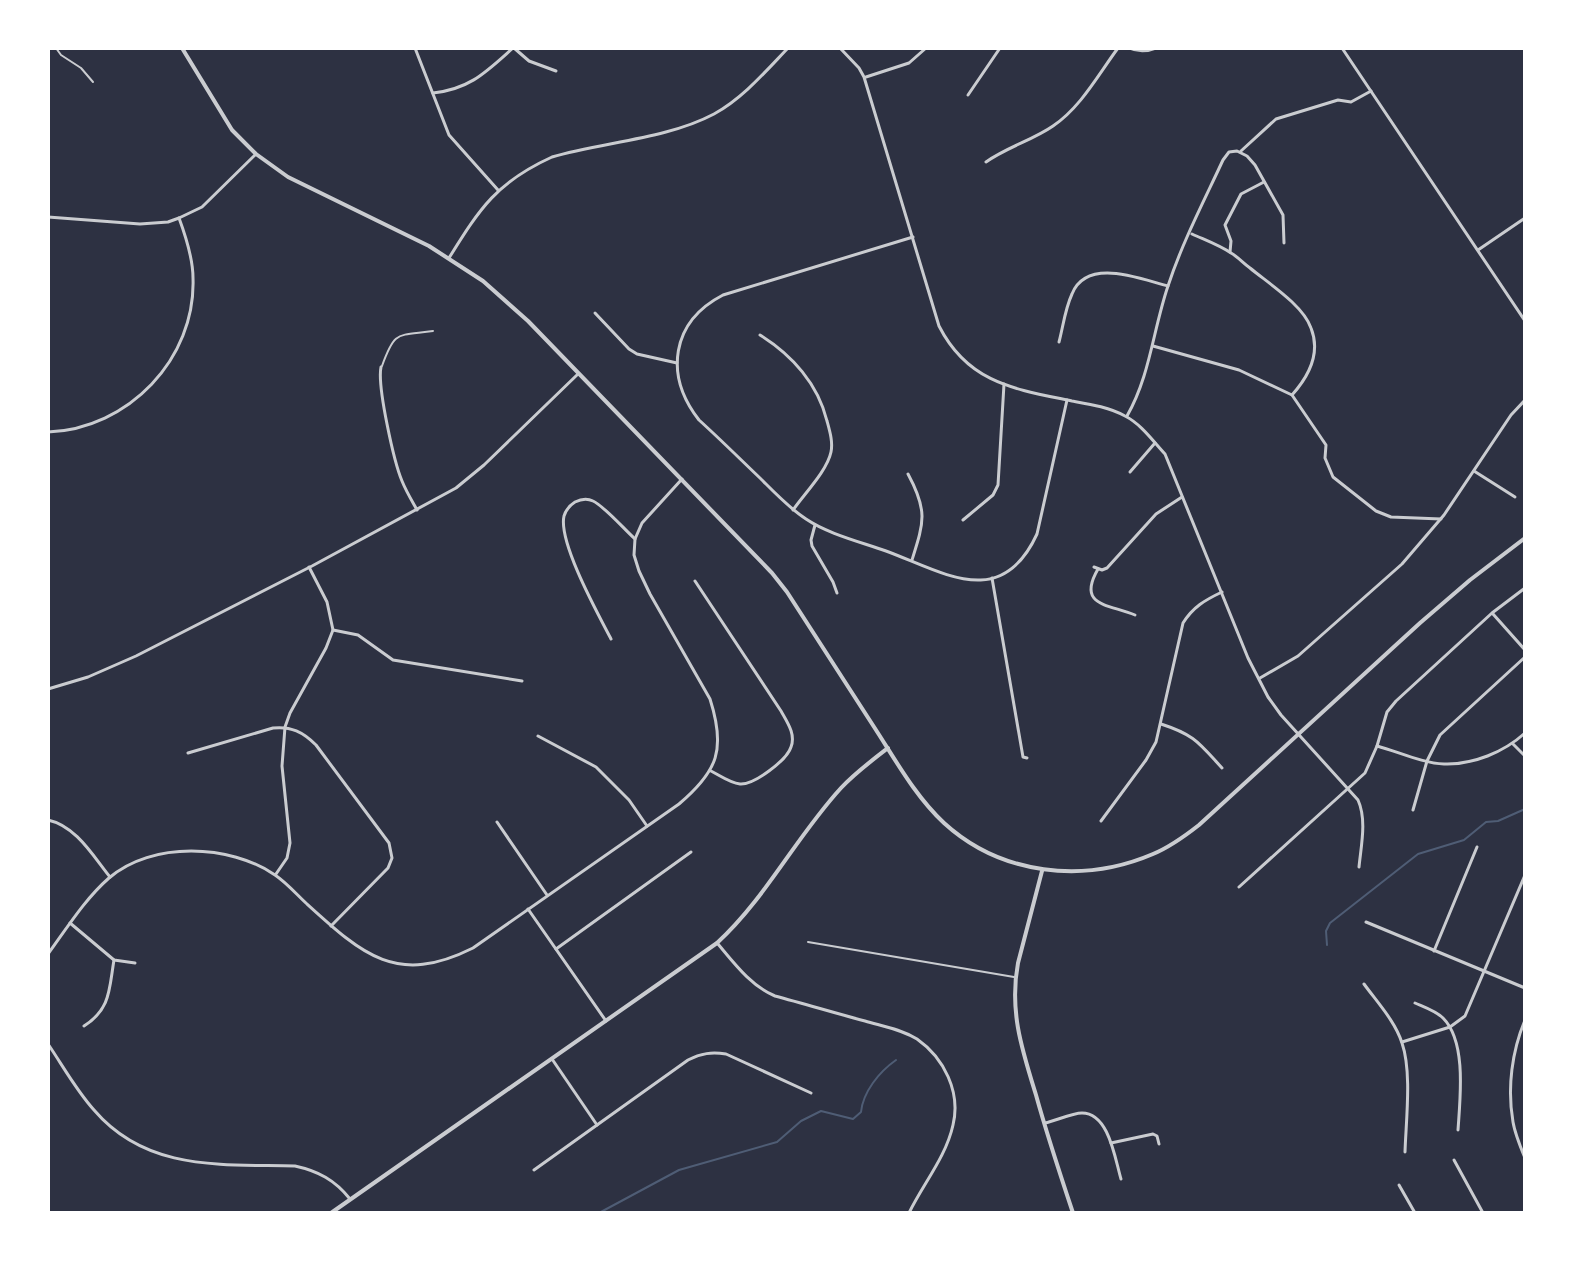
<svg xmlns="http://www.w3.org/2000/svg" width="1573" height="1261" viewBox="0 0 1573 1261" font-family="'PT Sans Narrow',sans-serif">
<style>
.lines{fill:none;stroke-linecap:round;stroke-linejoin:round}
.stream{stroke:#4f5d75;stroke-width:2}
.service{stroke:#caccd0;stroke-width:2}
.minor{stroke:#caccd0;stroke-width:3}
.tertiary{stroke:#caccd0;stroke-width:4}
</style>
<rect width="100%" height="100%" fill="#2d3142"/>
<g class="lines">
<!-- stream -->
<g class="stream">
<polyline points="1327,945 1326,931 1330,923 1418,854 1464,840 1486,822 1498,821 1525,809"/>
<path d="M599,1213l80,-43 98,-28 24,-21 20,-10 32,8 8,-7c2,-20 18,-40 35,-52"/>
</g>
<!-- service -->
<g class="service">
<polyline points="56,48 61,55 81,68 93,82"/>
<path d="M382,366c13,-36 15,-30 51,-35"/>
<polyline points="808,942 1014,977"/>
</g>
<!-- minor -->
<g class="minor">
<polyline points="415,48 449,135 498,190"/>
<polyline points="514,48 529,61 556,71"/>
<path d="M840,48l19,20 5,9 75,249c29,57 75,63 133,75 17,3 37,6 53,15 16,8 28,25 40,38l83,204 20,39 13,18 77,85c9,20 3,46 1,67"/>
<path d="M1129,48c9,4 17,4 27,0"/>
<polyline points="1342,48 1525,321"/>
<polyline points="866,77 909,63 926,48"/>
<path d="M433,93c37,-4 53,-21 80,-45"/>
<polyline points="968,95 1000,48"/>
<polyline points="1241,151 1276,119 1338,100 1351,102 1371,91"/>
<path d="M986,162c21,-15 47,-22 67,-36 28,-19 45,-51 65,-78"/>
<polyline points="48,217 140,224 168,222 179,218 202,207 256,154"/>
<path d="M1192,234c13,6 27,11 39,19 7,4 12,10 19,15 18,15 53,37 61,60 10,25 -2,48 -19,67"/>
<path d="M913,237l-190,58c-52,27 -59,80 -24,125 21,19 41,39 62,59 14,14 28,29 45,40 22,15 55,23 80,32 57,21 115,61 151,-17l30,-134"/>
<polyline points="1478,250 1525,218"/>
<polyline points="1230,252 1231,241 1225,225 1241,194 1264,182"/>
<path d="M449,258c31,-50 48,-76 103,-101 51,-15 115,-18 162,-43 29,-16 51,-42 74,-66"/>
<polyline points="595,313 629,349 637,354 677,363"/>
<path d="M760,335c32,20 58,49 67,86 3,11 6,21 4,31 -4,19 -27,42 -38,58"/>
<path d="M1059,342c4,-15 6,-33 13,-48 15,-37 68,-15 96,-8"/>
<polyline points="1153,346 1239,370 1292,395 1326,445 1325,458 1333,477 1376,511 1391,517 1441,519"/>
<path d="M381,367c-4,19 13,95 21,114 4,10 10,20 15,29"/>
<path d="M1127,416c23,-40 26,-86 41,-130 14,-43 36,-85 55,-126l6,-8 8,-1 10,5 8,9 28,50 1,28"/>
<path d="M48,432c80,-3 148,-73 145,-154 0,-20 -7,-41 -14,-60"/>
<polyline points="1474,471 1515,497"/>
<polyline points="1130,472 1155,443"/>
<path d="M908,474c20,37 16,48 4,86"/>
<polyline points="963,520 993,495 998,485 1004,384"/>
<polyline points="815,525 811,540 812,546 833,582 837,593"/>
<polyline points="1094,567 1102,570 1107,568 1156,514 1182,497"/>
<path d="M1098,569c-22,38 12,35 37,46"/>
<polyline points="992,578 1023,757 1027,758"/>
<path d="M695,581l86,130c6,11 15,23 10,36 -4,13 -37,38 -51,37 -10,-1 -21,-9 -29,-13"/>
<polyline points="1493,614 1525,650"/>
<polyline points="333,630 358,635 393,660 522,681"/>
<path d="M611,639c-13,-25 -53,-97 -47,-123 2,-6 6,-11 11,-14 6,-3 12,-4 18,-1 11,5 31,28 42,38"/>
<polyline points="1260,678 1298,656 1402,564 1444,515 1511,415 1525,400"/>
<polyline points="48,689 88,677 136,656 312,566 456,488 484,465 578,374"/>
<path d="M1161,724c34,11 38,19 61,44"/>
<polyline points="538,736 596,767 629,800 647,826"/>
<polyline points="1513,744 1525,756"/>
<path d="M1377,746c22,6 45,17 67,18 29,1 60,-12 81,-31"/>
<path d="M188,753l85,-25c18,-2 30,4 43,17l73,98 3,15 -4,10 -57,58"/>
<polyline points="1413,810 1427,761 1440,735 1525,657"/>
<path d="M48,820c28,6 45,36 62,57"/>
<path d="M1101,821l45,-61 10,-18 27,-119c10,-16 22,-23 39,-31"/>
<polyline points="497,822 547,895"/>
<polyline points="276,874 287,858 290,843 282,766 285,727 290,713 326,648 333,630 327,602 309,567"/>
<polyline points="1239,887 1365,773 1377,746 1387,712 1396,701 1492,613 1525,588"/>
<polyline points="528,909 606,1021"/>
<polyline points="1366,922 1525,988"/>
<polyline points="70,923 114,960 135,963"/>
<path d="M718,944c16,19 33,42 57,52 30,8 60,17 90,25 17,5 36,8 52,18 27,19 44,53 36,86 -7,32 -30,59 -44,88"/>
<polyline points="556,949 691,852"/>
<polyline points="1434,951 1477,847"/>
<path d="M48,954c19,-26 37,-55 61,-76 43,-37 121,-34 166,-3 12,8 22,20 32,29 56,51 90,82 166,44l206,-144c39,-33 47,-55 31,-105l-60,-105 -11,-23 -5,-16 1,-16 7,-16 40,-44"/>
<path d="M1364,984c13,18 31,37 38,59 10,29 4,77 3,109"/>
<path d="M1415,1003c9,4 21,8 28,15 24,24 17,81 15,112"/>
<path d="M1525,1020c-13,31 -18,68 -12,102 2,12 7,24 12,36"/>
<path d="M84,1026c27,-17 25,-37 30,-66"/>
<polyline points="1402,1042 1450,1027 1465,1016 1525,875"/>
<path d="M48,1044c15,22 28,46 46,66 53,62 128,54 201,56 23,5 40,14 55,33"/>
<polyline points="552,1059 597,1125"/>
<path d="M1045,1123c10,-2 27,-10 37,-10 27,0 33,46 39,66"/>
<polyline points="1111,1143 1153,1134 1157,1136 1159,1144"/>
<polyline points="1454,1160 1483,1213"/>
<path d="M534,1170l154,-110c13,-7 24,-8 38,-6l85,39"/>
<polyline points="1399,1185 1415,1213"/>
</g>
<!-- tertiary -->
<g class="tertiary">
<path d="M182,48l50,82 24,24 32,23 141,69 54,35 45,40 244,252 15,19c30,46 59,92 89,138 20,31 40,67 68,93 57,52 139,61 209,31 17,-7 32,-18 46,-29l221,-202 50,-43 55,-42"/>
<path d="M1042,871l-24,92c-9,48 4,87 18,132 11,40 24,79 37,118"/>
<path d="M331,1213l386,-270c49,-45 79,-106 124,-155 14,-15 30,-27 47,-40"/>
</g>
</g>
<!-- border -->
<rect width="1573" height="1261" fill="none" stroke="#ffffff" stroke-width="100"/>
</svg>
